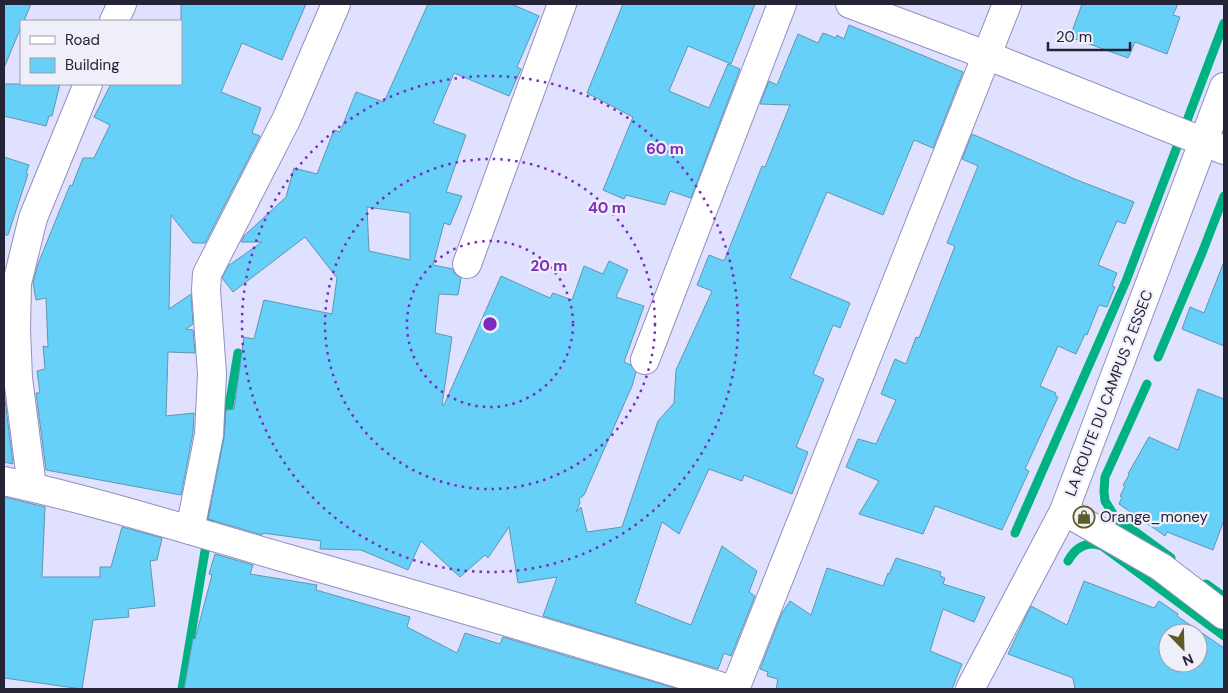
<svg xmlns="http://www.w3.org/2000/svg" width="1228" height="693" viewBox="0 0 1228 693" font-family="'DM Sans',sans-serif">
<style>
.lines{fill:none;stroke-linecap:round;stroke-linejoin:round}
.stream{stroke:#00b182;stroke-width:9}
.building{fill:#67d0f8;stroke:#5e97af;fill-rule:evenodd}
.street-casing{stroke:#9290bf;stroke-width:30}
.street{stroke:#fff;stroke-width:28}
.ring{fill:none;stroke:#7b2cbf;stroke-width:2.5;stroke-dasharray:2.5 5}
.labels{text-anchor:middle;stroke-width:4.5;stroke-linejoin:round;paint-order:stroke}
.street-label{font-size:15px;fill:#252437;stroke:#efeffa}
.poi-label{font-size:15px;fill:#252437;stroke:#efeffa;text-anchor:start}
.centre{fill:#7b2cbf;stroke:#efeffa;stroke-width:2.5}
.ring-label{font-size:15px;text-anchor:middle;font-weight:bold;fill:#7b2cbf;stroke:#efeffa;stroke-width:4.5;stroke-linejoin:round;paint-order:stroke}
</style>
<rect width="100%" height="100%" fill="#e0e0ff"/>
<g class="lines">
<!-- stream -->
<g class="stream">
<polyline points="1158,357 1202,253 1224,196"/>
<polyline points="1147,384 1105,477 1104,491 1105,501 1115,517 1171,558"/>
<polyline points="221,454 238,353"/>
<polyline points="1015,533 1126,281 1224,23"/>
<path d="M1068,561c7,-13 19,-21 34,-15l122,90"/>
<polyline points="1206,584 1224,597"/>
<polyline points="182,689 212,509"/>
</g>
</g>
<!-- building -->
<g class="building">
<polygon points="4,4 31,4 24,21 21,21 21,27 4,68"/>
<polygon points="181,4 306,4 282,60 242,43 221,92 261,108 252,133 260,136 205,243 193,243 171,215 169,309 191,294 193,324 186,329 193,330 195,353 168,352 166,416 194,413 193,433 181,495 46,470 36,393 40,393 37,371 45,369 43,346 48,347 46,298 36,300 33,283 38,264 70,185 72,186 83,158 94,158 110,125 94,117 111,84 181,84"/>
<path d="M428,4h83l28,12 -22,51 4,2 -12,27 -55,-23 -21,50 33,12 -20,57 16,4 -12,29 -6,-2 -11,42 20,4 2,5 6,4 -3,17 -19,-1 -4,39 17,4 -10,68h2l57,-129 49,22 3,-5 19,7 12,-34 19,8 6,-13 19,9 -12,27 28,9 -20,56 7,3 5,7 -4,14 -48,109 -5,4 1,4 -4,9 5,-5 6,25 35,-5 36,-106 16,-18 2,-33 36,-79 -15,-6 12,-30 15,6 38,-95 3,1 25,-62 -30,-1 9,-23 8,4 21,-51 20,9 5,-10 13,5 1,-3 7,4 5,-14 114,47 -30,76 -19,-8 -31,75 -56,-23 -37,86 60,25 -10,25 -7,-3 -20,49 11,5 -28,68 12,5 -16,42 -48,-19 -2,6 -33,-12 -30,65 -17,-12 -27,81 56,22 31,-79 35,25 -8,21 6,4 -24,60 -7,-3 -6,16 -175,-53 14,-39 -39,6 -9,-56 -21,31 -3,-3 -25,22 -39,-36 -13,29 -47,-20 -41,-1 1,-8 -58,-8 -1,2 -54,-16 16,-81 2,-28 8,-1 10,-72 10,2 10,-39 68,14 5,-36 -32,-41 -72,55 -11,-14 6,-12 34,-24h-21l3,-6 42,-39 8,-29 23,6 17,-44 6,2 16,-40 28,10zM367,207l43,6v47l-41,-9z"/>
<polygon points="623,4 755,4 731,64 688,46 669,91 709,108 728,64 740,69 691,198 670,191 665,205 626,195 624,199 603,190 633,117 587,93"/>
<polygon points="1082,4 1178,4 1173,15 1180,17 1167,54 1135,42 1128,58 1070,37"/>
<polygon points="4,84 60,84 52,116 49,116 46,126 4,116"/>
<polygon points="972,134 1077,180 1134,202 1125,224 1117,221 1098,265 1117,273 1112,286 1115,287 1107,307 1099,305 1087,335 1085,334 1076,354 1058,346 1040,386 1056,393 1055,395 1058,397 1025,469 1029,471 1002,530 935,506 923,534 859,514 879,481 846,467 858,439 876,444 896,400 881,394 895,359 906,364 916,337 919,338 955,246 947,243 978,166 962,159"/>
<polygon points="4,157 29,165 26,174 28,174 8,235 4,235"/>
<polygon points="1223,264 1224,265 1224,346 1182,329 1190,307 1204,313"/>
<polygon points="1198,389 1224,399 1224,520 1213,550 1167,532 1165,536 1119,504 1122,497 1120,496 1125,486 1123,485 1129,475 1128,474 1149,437 1178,450"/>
<polygon points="4,392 13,464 4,462"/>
<polygon points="4,497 45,507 42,577 100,577 100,567 111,567 122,527 162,538 157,560 150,561 155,606 128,609 129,617 93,620 82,689 4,678"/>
<polygon points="215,554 253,565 250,574 317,585 316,590 410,617 407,627 457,653 465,633 500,644 503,637 678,689 184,689 193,638 195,639 212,575 209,574"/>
<polygon points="896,558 941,572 940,576 945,578 943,584 985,597 974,622 943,609 930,651 962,664 952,689 776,689 778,679 767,676 768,672 760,669 782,613 790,601 811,615 827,568 883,586 888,573 889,574"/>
<path d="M1084,581l70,27 5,-7 19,13 -1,2 47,32v41h-149l-2,-11 -65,-24 23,-48 36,19zM1168,633h30v30h-30z"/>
</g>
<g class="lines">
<!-- street casing -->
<g class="street-casing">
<g id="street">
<polyline points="850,4 986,55 1224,150"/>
<polyline points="114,21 122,4"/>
<polyline points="467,264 562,4"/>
<polyline points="645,360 782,4"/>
<path d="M4,481c96,21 191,51 285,78 148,42 295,84 440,130"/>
<polyline points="32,487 18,378 16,329 17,283 33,218 88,84"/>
<polyline points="1064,511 1161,567 1224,615"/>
<polyline points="190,530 209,435 212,374 206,290 207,274 287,118 336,4"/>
<polyline points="735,689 1007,4"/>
<polyline points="970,689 1064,511 1224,87"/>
</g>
</g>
<!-- street -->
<use href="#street" class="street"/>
</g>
<!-- distance rings -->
<g class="ring">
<circle cx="490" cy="324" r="83"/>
<circle cx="490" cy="324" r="165"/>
<circle cx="490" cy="324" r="248"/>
</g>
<!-- icons -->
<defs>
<g id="shop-ring" transform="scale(1.125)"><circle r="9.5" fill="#efeffa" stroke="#5d5b27" stroke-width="1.5"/><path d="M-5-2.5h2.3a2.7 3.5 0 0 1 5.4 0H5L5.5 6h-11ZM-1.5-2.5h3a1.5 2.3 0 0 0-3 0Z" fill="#5d5b27"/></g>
</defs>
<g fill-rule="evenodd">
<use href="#shop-ring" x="1084" y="517"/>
</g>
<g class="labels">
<!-- street labels -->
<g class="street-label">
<text transform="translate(1109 393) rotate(-69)" y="5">LA ROUTE DU CAMPUS 2 ESSEC</text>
</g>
<!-- poi labels -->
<g class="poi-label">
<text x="1100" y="522">Orange_money</text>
</g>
</g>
<circle cx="490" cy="324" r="8" class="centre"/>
<g class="ring-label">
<text x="665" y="154">60 m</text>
<text x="607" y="213">40 m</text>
<text x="549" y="271">20 m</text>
</g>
<!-- border -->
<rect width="1228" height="693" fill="none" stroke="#252437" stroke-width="10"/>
<!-- legend -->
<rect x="20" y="20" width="162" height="65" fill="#efeffa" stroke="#9e9eac"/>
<rect x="30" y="36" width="25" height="8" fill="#ffffff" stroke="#9e9eac"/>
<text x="65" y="45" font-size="15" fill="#252437">Road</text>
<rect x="30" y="58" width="25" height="15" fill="#67d0f8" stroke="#9e9eac"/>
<text x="65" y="70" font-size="15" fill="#252437">Building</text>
<!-- north arrow -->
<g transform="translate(1183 648) rotate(157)"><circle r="24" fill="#efeffa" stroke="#9e9eac"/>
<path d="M0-4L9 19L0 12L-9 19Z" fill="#5d5b27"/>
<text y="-8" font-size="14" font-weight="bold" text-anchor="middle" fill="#252437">N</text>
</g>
<!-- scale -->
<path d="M1048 42v8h82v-8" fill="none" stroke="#252437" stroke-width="2.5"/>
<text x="1056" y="42" font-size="15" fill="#252437" stroke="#efeffa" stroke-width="4" paint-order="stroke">20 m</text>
</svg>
